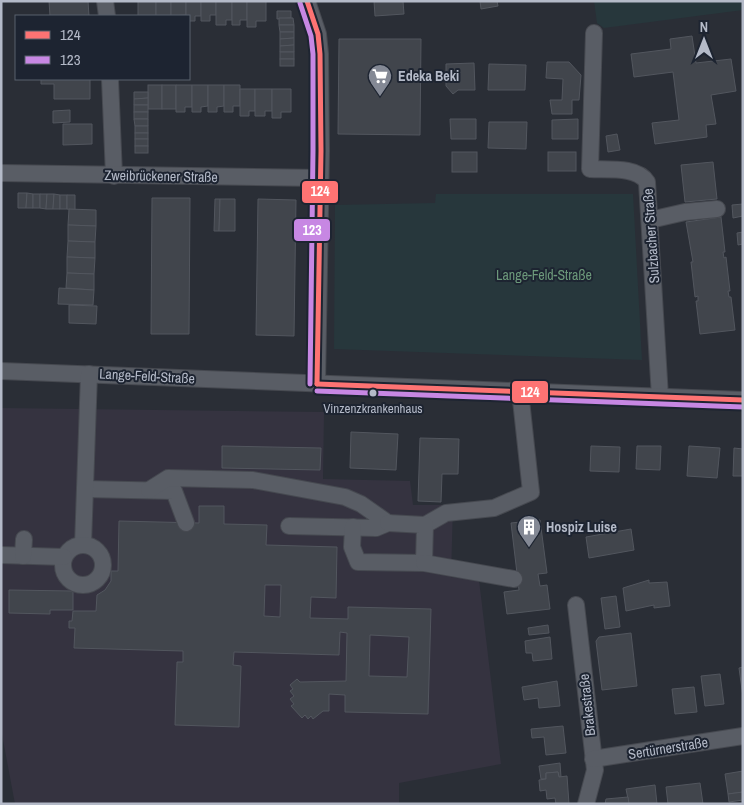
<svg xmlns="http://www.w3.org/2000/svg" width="744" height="805" viewBox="0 0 744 805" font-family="'Archivo Narrow',sans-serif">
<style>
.medical{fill:#353340}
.green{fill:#27373c}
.building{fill:#41454c;stroke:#52565e;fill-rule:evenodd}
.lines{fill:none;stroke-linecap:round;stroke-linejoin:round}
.minor-casing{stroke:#464950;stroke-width:18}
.minor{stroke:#595d65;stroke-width:16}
.bus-1-casing{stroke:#1d2431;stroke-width:9}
.bus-2-casing{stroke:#1d2431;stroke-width:9}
.bus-1{stroke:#fd7373;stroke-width:5}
.bus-2{stroke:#c787e3;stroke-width:5}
.bus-dot{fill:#b4bac8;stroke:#1d2431;stroke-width:2}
.labels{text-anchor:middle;stroke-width:4;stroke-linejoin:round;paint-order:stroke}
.bus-label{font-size:13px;fill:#b4bac8;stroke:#1d2431}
.poi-label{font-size:14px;font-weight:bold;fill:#b4bac8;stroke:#1d2431;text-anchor:start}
.street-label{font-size:14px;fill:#b4bac8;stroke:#1d2431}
.park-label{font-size:14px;fill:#6c987a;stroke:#1d2431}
.line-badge{stroke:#1d2431;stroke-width:2}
.badge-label{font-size:14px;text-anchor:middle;font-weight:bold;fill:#fff}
</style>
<rect width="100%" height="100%" fill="#2a2e36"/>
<!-- medical -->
<polygon class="medical" points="1,408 324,412 323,479 410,481 413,505 453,505 451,577 479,580 501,764 399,783 399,804 15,804 1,729"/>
<!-- green -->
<g class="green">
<polygon points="594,1 743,1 743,10 604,28 597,23"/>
<polygon points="436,194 633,194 642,360 334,349 335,205 435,203"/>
</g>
<!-- building -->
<g class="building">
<polygon points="49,1 88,1 89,16 50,16"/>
<rect x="138" y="1" width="18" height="15"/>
<rect x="156" y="1" width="15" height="15"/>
<polygon points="171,1 186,1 186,15 171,16"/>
<polygon points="186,1 201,1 201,16 195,16 195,21 189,21 189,16 186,16"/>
<polygon points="201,1 216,1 216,15 210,15 210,21 201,21"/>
<polygon points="216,1 232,1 232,20 226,20 226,25 216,25"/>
<polygon points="232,1 247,1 247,20 240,20 240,25 232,25"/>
<polygon points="247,1 266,1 266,21 256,21 256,27 247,27"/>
<polygon points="374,1 403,1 404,14 375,16"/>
<polygon points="480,1 497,1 498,6 481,9"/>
<polygon points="277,11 291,11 291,18 277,19"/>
<polygon points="279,18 293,18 294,25 279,25"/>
<polygon points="279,25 294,25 294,32 280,32"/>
<polygon points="280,32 294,32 294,38 280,39"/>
<polygon points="692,36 696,63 731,59 736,91 711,95 716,124 706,125 707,137 655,144 652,123 679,120 673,72 634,77 631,54 671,49 670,39"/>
<polygon points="294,38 294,45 280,46 280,39"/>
<polygon points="339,39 421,39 420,135 338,134"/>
<polygon points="294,45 294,52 280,52 280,46"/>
<rect x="280" y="52" width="14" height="7"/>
<rect x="280" y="59" width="14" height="7"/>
<polygon points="547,62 569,62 581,75 579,100 572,100 572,114 552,114 550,100 562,100 563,79 546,78"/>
<polygon points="474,63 475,90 458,90 453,94 446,86 446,64"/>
<polygon points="489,64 526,65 525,90 488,90"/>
<polygon points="41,79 90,79 90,99 54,99 54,84 41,84"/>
<rect x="148" y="85" width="14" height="24"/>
<rect x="162" y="85" width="14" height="24"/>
<polygon points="176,85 192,85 192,107 185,107 185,112 176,112"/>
<polygon points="192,85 208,85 208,106 201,107 201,112 192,112"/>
<polygon points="208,85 224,85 224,106 217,107 217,112 208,112"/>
<polygon points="224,85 240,85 240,106 233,106 233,112 224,112"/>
<polygon points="240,89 255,89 255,111 249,111 249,116 240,116"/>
<polygon points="255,89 272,89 272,111 265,111 265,116 255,116"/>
<polygon points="272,89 291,89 291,112 281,112 281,118 272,118"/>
<polygon points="134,92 148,92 148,98 134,99"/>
<polygon points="148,98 148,105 134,105 134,99"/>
<rect x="134" y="105" width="14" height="7"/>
<polygon points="70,110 70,122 53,123 53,111"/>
<rect x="134" y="112" width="14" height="7"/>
<polygon points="134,119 148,119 148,126 135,126"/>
<polygon points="450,119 476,119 476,139 451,139"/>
<polygon points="578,119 578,139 552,139 552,120"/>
<polygon points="489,122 527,122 526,149 488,148"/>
<polygon points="63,124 92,124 92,144 63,145"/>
<rect x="135" y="126" width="13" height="7"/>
<rect x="135" y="133" width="13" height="6"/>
<polygon points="617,134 620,150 608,152 606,136"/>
<rect x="135" y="139" width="13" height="7"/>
<rect x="135" y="146" width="13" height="7"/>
<rect x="452" y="152" width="25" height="20"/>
<rect x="548" y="152" width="28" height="19"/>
<polygon points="713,162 717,199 685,202 681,165"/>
<polygon points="18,193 27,193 26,208 18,208"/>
<polygon points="27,193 33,194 33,208 26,208"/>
<rect x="33" y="194" width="7" height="14"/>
<polygon points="40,194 47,194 46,209 40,208"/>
<polygon points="47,194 54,194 53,209 46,209"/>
<polygon points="54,194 60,195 60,209 53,209"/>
<rect x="60" y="195" width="7" height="14"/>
<polygon points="67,195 75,195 75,210 67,209"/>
<polygon points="152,198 190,198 189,334 151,334"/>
<polygon points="215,199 220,199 219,231 214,231"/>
<polygon points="220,199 235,199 235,231 219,231"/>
<polygon points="258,199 296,200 294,336 256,335"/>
<polygon points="743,204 743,216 733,218 732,205"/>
<polygon points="69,209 96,210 96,226 68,225"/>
<polygon points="721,217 725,252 723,252 724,258 726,257 730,291 728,291 729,297 731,297 735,330 700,334 696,301 698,301 698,296 695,297 691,262 693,262 686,222"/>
<polygon points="68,225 96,226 95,242 68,241"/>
<polygon points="743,232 743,244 738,245 737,233"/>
<polygon points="68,241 95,242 95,258 67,257"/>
<polygon points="67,257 95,258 94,274 67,273"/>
<polygon points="67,273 94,274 94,290 66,288"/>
<polygon points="59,288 94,290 93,305 58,304"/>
<polygon points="69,305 97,306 96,324 69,323"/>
<polygon points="351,432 398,434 396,470 350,468"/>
<polygon points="420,438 459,439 458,474 442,474 441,502 418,501"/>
<polygon points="222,446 321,448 320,470 222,468"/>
<polygon points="591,446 620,447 619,472 590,471"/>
<polygon points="637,446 661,446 660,470 636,469"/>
<polygon points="689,446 720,448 717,478 687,476"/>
<polygon points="734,448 743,449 743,476 733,476"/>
<path d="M199,506h25v18l43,1 -1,20 71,2 -1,51 -25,-1 -1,21 38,1v-12l83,2 -3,105 -83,-2v-17l-16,-1v17h-6l-10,8 -2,-3 -3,3 -3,-4 -3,3 -11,-12 3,-2 -4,-5 4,-3 -4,-5 3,-2 -3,-4 7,-6 3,3 46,-1 1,-48 -7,-1 -1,23 -105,-3 -1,13 8,1 -2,61 -64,-2 2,-63h6v-11l-109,-3 1,-20h-6v-7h3l1,-10h23l1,-16 8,-5 6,-9v-10h7l1,-50 80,2zM265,585h16l-1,32 -16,-1zM370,635l39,2 -2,40 -38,-1z"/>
<polygon points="540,520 547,573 538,574 540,586 547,585 550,609 507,614 504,592 519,590 511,523"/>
<polygon points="631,529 634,550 589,558 586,537"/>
<polygon points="649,580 649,583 667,582 670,606 654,608 654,605 626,611 623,588"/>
<polygon points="9,590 73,591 73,610 50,610 50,614 9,613"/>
<polygon points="616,596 620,627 605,629 601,598"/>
<polygon points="548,625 549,633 529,635 528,628"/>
<polygon points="631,633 637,686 602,690 596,641 599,637"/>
<polygon points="550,637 552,659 533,661 532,653 526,653 525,641"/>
<polygon points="743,667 743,697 739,668"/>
<polygon points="720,674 724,704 705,706 701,676"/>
<polygon points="557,681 560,706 539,708 538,698 524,700 522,687"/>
<polygon points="694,687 697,712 675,714 672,689"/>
<polygon points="563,726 566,753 546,755 544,737 532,738 531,729"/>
<polygon points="560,763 561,777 559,777 558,772 546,773 546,779 541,779 539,766"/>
<polygon points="743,771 743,792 728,794 725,774"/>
<polygon points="558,772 559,777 567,776 569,804 556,804 555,798 547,799 546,790 540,791 539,780 546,779 546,773"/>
<polygon points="700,783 703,804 668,804 666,787"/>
<polygon points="655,785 657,804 629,804 626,789"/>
<polygon points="743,792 743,800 729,802 728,794"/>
<polygon points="628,797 629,804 605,804 606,799"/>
</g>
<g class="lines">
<!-- minor casing -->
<g class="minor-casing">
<g id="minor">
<polyline points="105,1 107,16"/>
<polyline points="307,1 318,34 320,54 321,151 317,384"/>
<path d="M594,33l-4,136c17,1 47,-3 57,13l13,215"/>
<polyline points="110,79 114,176"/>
<polyline points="1,173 320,178"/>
<polyline points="650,220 685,212 717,209"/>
<polyline points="1,371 743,400"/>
<polyline points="85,489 174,491 186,523"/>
<polyline points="149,490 168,478 253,480 345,497 361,504 388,523 376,528 289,526"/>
<polyline points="425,525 446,513 494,508 531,492 520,391"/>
<polyline points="353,527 352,547 358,562 424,563 425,525 388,523"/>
<polyline points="83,545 89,374"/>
<circle cx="83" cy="565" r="20"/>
<polyline points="1,555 64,557"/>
<polyline points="23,556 24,539"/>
<polyline points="424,563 514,579"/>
<polyline points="576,605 595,770 586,804"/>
<polyline points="593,759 743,736"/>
</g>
</g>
<!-- minor -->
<use href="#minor" class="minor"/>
<!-- bus-1 casing -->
<g class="bus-1-casing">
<g id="bus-1">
<polyline points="307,1 318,34 320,54 321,151 317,384"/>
<polyline points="317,384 743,400"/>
</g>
</g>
<!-- bus-2 casing -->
<g class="bus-2-casing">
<g id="bus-2">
<polyline points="300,3 311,36 313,54 313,151 310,384"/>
<polyline points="317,391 743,407"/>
</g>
</g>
<!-- bus-1 -->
<use href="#bus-1" class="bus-1"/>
<!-- bus-2 -->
<use href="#bus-2" class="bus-2"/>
</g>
<!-- icons -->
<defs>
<g id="supermarket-pin" transform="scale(1.25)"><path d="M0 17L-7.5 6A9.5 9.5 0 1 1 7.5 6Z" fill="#848995" stroke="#1d2431"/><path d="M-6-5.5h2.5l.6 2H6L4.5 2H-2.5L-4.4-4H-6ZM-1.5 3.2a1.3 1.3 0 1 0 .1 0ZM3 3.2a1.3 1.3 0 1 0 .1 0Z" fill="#fff"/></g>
<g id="building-pin" transform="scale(1.25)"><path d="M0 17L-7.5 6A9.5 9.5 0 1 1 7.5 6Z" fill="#848995" stroke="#1d2431"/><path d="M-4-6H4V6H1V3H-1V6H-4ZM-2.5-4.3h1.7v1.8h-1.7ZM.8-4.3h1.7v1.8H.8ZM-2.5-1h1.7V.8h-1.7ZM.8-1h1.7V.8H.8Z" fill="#fff"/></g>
</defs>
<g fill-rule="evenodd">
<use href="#supermarket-pin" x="380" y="76"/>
<use href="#building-pin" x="529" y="527"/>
</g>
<!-- markers -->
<circle class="bus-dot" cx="373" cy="393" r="4.5"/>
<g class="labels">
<!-- bus labels -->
<g class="bus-label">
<text x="373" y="413">Vinzenzkrankenhaus</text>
</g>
<!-- poi labels -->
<g class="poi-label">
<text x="398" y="81">Edeka Beki</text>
<text x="546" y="532">Hospiz Luise</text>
</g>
<!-- street labels -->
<g class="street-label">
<text transform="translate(161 176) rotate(1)" y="5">Zweibrückener Straße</text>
<text transform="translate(651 236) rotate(-94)" y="5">Sulzbacher Straße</text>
<text transform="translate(147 376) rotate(3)" y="5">Lange-Feld-Straße</text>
<text transform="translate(587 705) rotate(-96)" y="5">Brakestraße</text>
<text transform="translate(668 748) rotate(-9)" y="5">Sertürnerstraße</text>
</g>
<!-- park labels -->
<g class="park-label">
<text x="544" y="280">Lange-Feld-Straße</text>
</g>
</g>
<g class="line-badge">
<rect x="301" y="180" width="38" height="24" rx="5" fill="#fd7373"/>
<rect x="293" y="218" width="38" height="24" rx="5" fill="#c787e3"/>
<rect x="511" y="380" width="38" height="24" rx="5" fill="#fd7373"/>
</g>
<g class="badge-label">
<text x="320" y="196">124</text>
<text x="312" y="235">123</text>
<text x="530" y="397">124</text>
</g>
<!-- border -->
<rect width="744" height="805" fill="none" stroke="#b4bac8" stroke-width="5"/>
<!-- legend -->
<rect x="15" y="15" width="175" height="65" fill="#1d2431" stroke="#59606d"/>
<rect x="25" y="31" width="25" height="8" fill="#fd7373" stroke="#59606d"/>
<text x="60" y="40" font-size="15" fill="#b4bac8">124</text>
<rect x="25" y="56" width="25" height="8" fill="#c787e3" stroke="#59606d"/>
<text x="60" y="65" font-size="15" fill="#b4bac8">123</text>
<!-- north arrow -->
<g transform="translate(704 40)" stroke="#1d2431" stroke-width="4" paint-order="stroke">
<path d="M0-4L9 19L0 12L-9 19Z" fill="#b4bac8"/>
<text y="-8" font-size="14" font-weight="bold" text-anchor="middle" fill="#b4bac8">N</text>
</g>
</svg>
